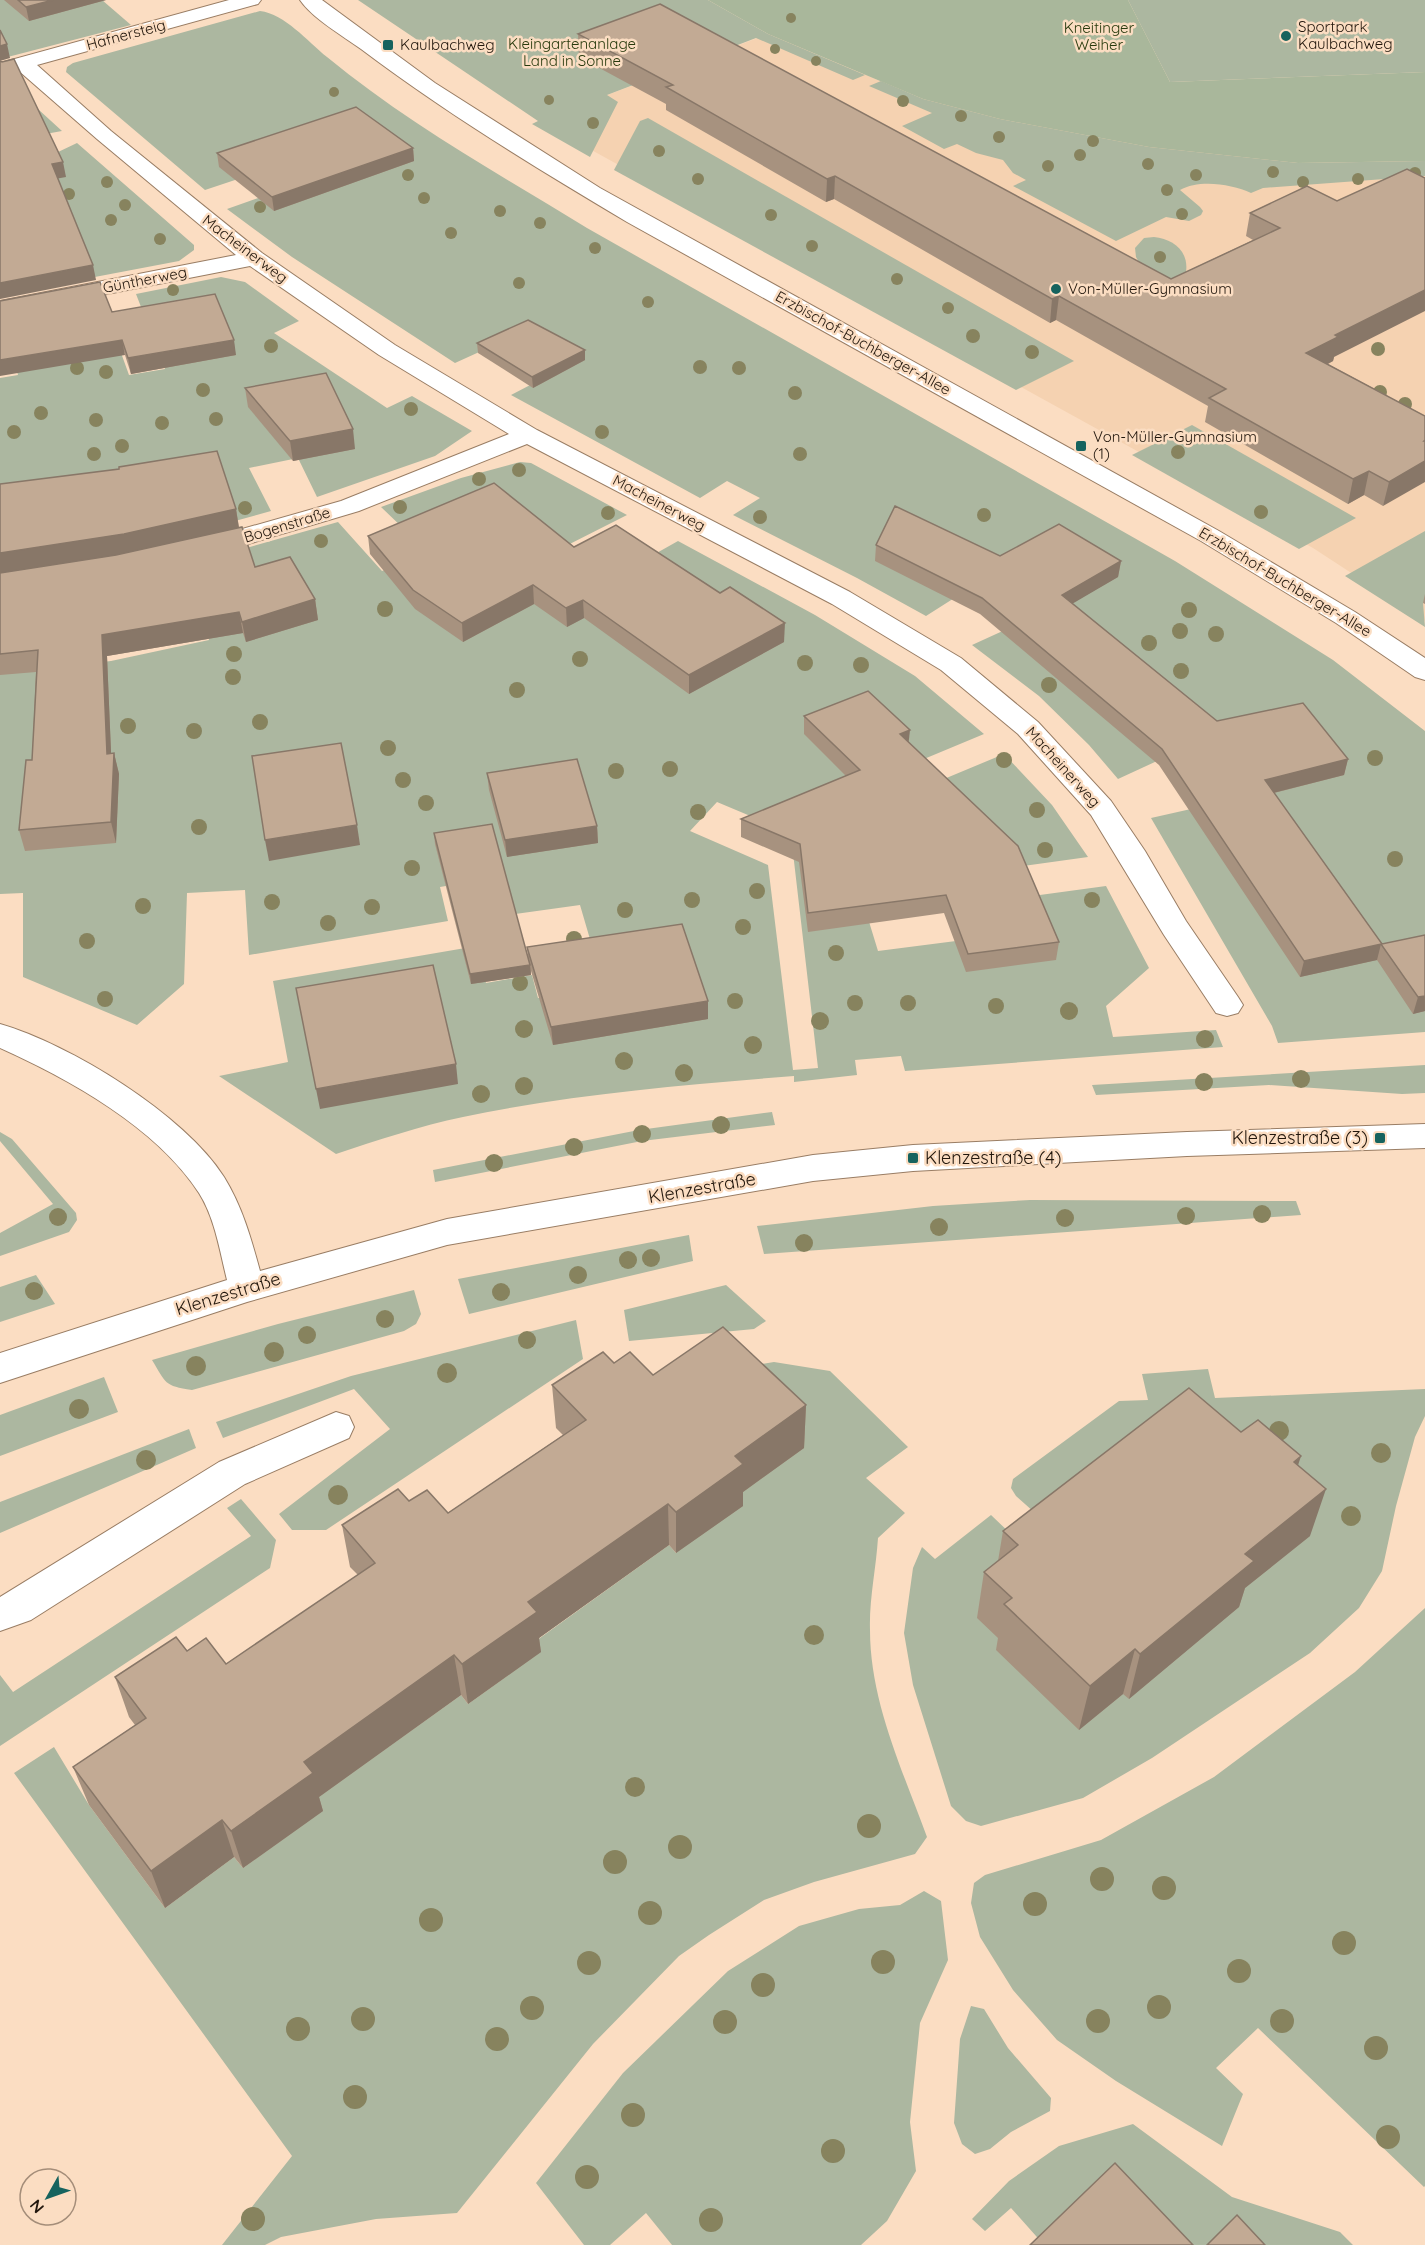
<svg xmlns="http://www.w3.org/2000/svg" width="1425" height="2245" viewBox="0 0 1425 2245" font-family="Quicksand,sans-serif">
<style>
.built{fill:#f5d2b1}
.green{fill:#acb7a0;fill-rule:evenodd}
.forest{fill:#a9b79b}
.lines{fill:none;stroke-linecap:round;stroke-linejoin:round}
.minor-casing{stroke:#997d64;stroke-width:2}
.minor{fill:#fff;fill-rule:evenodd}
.tree{fill:#87835e}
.wall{fill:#a7927f}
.shaded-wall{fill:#887768}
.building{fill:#c2aa94;stroke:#887768;stroke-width:1.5}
.poi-dot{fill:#16635e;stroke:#fbddc2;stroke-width:2}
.labels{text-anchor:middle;stroke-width:5;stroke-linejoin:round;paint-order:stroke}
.far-poi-label{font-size:15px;fill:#21160c;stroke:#fbddc2;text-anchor:start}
.far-park-label{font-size:15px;fill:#283a0d;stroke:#fbddc2}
.far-street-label{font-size:15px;fill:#21160c;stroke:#fbddc2}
.poi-label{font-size:18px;fill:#21160c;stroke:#fbddc2;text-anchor:end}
.street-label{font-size:18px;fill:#21160c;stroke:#fbddc2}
</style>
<rect width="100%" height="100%" fill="#fbddc2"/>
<!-- built -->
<polygon class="built" points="768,34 923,99 1298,163 1425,161 1425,621 1313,548 539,121"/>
<!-- green -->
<g class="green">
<polygon points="0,0 102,0 131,25 0,59"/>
<polygon points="358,0 708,0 768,34 865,75 853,80 756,38 607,95 618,102 590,157 532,124 538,121"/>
<polygon points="1128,0 1425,0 1425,72 1170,82"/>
<path d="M260,11c25,3 47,30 67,46 80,66 172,117 260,171l588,333 158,99 92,71v301l-147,11 -6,-17 -121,-208 191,-43 -185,-14 -39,18 -29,-34 -50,-49 -67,-51 116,-53 -63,-39 -99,63 -69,-38 -124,-63 27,-17 -33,-17 -27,17 -189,-103 73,-38 -50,-30 -79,36 -163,-106 -65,-48 173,-61 -22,-16 -173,58 -139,-118 1,-5 6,-4z"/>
<path d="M881,81l42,18 77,20 149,28 149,16 127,-2v15l-162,12 -12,5c-19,-9 -52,-14 -71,-3l20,17 3,4 -2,4 -12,6 -23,-4 -50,24 -103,-55 13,-6 -13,-7 -10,-13 -27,-7 -19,-9 -13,5 -42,-23 30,-13 -63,-27z"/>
<polygon points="0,83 16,89 62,131 23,138 56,153 77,143 194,245 194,250 179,261 21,291"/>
<polygon points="648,118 1074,361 1016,390 614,170 640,121"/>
<path d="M1154,237c19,2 35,14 32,35l-6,5 -11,2 -28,-13 -5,-9 -1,-9 9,-10z"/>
<polygon points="221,277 245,282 299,321 274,333 387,408 412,396 472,431 435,456 317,497 298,458 249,468 271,511 235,521 0,500 0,378 18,375 2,317 102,300 129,375 165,369 136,294"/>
<polygon points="1192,425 1356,518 1299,549 1132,455"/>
<path d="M520,462l11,1 96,52 -172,87 178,-52 13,9 32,-18 137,74 100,61 69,58 -168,70 20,20 168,-70 48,51 36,52 -229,32 19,62 78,-10 -12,-33 162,-22 43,82 -43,38 7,31 103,-7 7,17 -318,24 -4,-15 -46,4 2,15 -63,7v-6c-111,9 -222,18 -331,41 -43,9 -85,23 -127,37l-117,-78 69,-14 -15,-81 204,-35 9,37 46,-8 6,23 66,-11 -24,-82 -80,11 -8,-38 -52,9 8,34 -199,34 -4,-65 -58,3 -3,91 -47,41 -114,-48v-84l-23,1v-298l34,74 77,-9 98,-21 -16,-77 145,-41 44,49 46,-19 -47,-45 80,-29zM717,802l55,23 20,19 26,224 -25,2 -25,-205 -78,-34z"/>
<polygon points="1425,531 1425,602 1423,603 1425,627 1345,576"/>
<polygon points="1425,1065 1425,1093 1402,1094 1269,1085 1096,1095 1092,1085"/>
<polygon points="772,1112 775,1125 642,1141 435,1182 433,1170 639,1130"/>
<polygon points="0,1132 12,1139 76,1213 77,1220 69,1232 0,1256 0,1233 53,1204 0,1141"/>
<polygon points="1030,1200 1296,1201 1301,1215 764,1254 757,1226 933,1206"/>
<polygon points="689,1235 693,1261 469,1314 458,1279"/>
<polygon points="36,1275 55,1304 0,1322 0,1287"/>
<polygon points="726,1285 766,1321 754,1329 629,1341 624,1310"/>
<path d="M414,1290l7,24 -5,10 -12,7 -212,59c-28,-4 -26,-7 -40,-30l126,-36z"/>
<polygon points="576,1320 583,1359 326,1530 292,1530 279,1514 390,1429 354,1389 223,1438 216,1422 351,1376"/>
<path d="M774,1362l56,9 78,76 -42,31 39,35 -27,25c-2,31 -9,62 -8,92 0,72 33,141 57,207l-12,17 -101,28 -50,18 -55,35 -30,21 -86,88 -136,169 -81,6 -95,18 -16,8h-43l70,-89 -278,-383 40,-26 35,58 76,103 69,-51 9,11 79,-57 -8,-11 147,-105 7,9 72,-52 -7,-9 136,-98 7,8 47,-183z"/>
<polygon points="1208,1369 1215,1398 1425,1389 1425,1416 1415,1437 1396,1506 1382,1571 1359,1608 1310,1653 1152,1758 1083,1798 981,1826 966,1821 951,1806 913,1685 904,1633 913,1568 922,1547 935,1559 991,1515 1036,1558 1062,1537 1016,1496 1011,1488 1013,1479 1119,1401 1148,1400 1142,1374"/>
<polygon points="104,1377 118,1412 0,1456 0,1415"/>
<polygon points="189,1429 196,1448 0,1533 0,1502"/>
<polygon points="241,1499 276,1540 270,1568 0,1746 0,1675 13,1692 251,1536 227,1508"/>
<polygon points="1425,1608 1425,2186 1424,2187 1258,2028 1216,2068 1243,2094 1222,2146 1116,2081 1057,2040 1013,1990 980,1937 971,1903 974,1883 985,1875 1101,1840 1214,1777 1355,1672"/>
<polygon points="924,1891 941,1901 948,1960 920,2023 910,2122 916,2171 887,2221 861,2245 672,2245 646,2213 610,2245 584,2245 536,2183 623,2073 728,1971 799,1926 859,1909 900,1905"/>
<polygon points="971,2006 984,2009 1008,2048 1051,2098 1050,2111 1011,2132 990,2149 975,2154 962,2144 954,2123 960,2039"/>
<polygon points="1133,2124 1232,2197 1340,2232 1353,2245 1044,2245 1011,2208 985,2231 972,2219 1009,2181 1059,2146"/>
</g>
<!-- forest -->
<polygon class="forest" points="708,0 1128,0 1170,82 1425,72 1425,161 1298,163 1149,147 1000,119 923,99 768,34"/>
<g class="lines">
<!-- minor casing -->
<g class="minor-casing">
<g id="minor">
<polygon points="229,0 261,0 258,4 37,65 111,131 262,253 395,345 537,430 850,592 961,658 1038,722 1111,801 1145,851 1186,921 1238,997 1243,1005 1238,1013 1227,1016 1216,1013 1164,935 1091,815 1018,734 941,670 832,604 527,444 359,511 211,555 202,557 193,555 189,549 193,543 341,501 509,434 379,355 250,266 0,315 0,301 236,255 97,139 19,71 5,74 0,73 0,63"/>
<path d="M300,0h22l113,83 165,105 619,343 136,81 70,46v22l-10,-3 -79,-54 -135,-82 -574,-319c-91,-54 -181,-109 -266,-173 -18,-13 -49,-31 -61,-49z"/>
<path d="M0,1024c70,20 185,91 224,153 18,29 27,61 36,94l187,-52 366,-64 100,-10 274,-13 238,-8v24l-238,8 -274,15 -100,10 -366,64 -200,57 -247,81v-30l227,-73c-7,-28 -12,-62 -28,-87 -42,-65 -130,-114 -199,-145z"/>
<polygon points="336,1412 349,1416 354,1427 349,1438 245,1484 31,1620 0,1631 0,1597 219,1462"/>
</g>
</g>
<!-- minor -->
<use href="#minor" class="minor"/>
</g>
<!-- trees -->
<g class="tree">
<circle cx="791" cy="18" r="5"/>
<circle cx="775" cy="49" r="5"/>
<circle cx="816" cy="61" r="5"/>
<circle cx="334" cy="92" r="5"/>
<circle cx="549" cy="100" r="5"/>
<circle cx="903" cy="101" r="6"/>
<circle cx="961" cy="116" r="6"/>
<circle cx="593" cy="123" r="6"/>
<circle cx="999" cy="137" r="6"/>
<circle cx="1093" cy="141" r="6"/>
<circle cx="659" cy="151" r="6"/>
<circle cx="1080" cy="155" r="6"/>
<circle cx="1148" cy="164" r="6"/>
<circle cx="1048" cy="166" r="6"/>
<circle cx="1273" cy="172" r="6"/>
<circle cx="1415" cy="173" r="6"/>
<circle cx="408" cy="175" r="6"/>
<circle cx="1196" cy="175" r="6"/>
<circle cx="698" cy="179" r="6"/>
<circle cx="1358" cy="179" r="6"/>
<circle cx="107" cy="182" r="6"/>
<circle cx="1303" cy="182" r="6"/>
<circle cx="1167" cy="190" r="6"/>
<circle cx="69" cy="194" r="6"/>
<circle cx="424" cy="198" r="6"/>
<circle cx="125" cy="205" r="6"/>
<circle cx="260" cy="207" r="6"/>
<circle cx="500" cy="211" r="6"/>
<circle cx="1182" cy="214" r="6"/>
<circle cx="771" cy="215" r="6"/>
<circle cx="111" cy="220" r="6"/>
<circle cx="540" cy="223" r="6"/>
<circle cx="451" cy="233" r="6"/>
<circle cx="160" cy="239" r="6"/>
<circle cx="812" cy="246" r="6"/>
<circle cx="595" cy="248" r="6"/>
<circle cx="1160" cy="257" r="6"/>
<circle cx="897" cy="279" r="6"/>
<circle cx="519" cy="283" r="6"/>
<circle cx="173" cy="290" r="6"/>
<circle cx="648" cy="302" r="6"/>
<circle cx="948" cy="308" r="6"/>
<circle cx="973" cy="336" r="7"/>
<circle cx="271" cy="346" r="7"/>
<circle cx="1378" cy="349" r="7"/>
<circle cx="1032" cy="352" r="7"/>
<circle cx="700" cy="367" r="7"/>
<circle cx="77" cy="368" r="7"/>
<circle cx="739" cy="368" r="7"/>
<circle cx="106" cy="372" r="7"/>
<circle cx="203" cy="390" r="7"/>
<circle cx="1380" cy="392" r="7"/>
<circle cx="795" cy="393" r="7"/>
<circle cx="1405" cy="404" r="7"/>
<circle cx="411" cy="409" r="7"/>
<circle cx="41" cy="413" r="7"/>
<circle cx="216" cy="419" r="7"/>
<circle cx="96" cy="420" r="7"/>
<circle cx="162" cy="423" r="7"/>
<circle cx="14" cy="432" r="7"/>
<circle cx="602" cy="432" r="7"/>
<circle cx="122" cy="446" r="7"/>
<circle cx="1178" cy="452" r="7"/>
<circle cx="94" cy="454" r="7"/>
<circle cx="800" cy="454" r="7"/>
<circle cx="519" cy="470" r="7"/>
<circle cx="479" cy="479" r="7"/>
<circle cx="400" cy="507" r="7"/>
<circle cx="245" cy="508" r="7"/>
<circle cx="1261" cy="512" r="7"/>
<circle cx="608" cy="513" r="7"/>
<circle cx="984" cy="515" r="7"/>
<circle cx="760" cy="517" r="7"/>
<circle cx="321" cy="541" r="7"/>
<circle cx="385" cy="609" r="8"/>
<circle cx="1189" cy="610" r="8"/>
<circle cx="1180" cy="631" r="8"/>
<circle cx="1216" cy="634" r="8"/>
<circle cx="1149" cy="643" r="8"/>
<circle cx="234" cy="654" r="8"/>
<circle cx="580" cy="659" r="8"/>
<circle cx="805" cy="663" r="8"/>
<circle cx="861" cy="665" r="8"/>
<circle cx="1181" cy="671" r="8"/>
<circle cx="233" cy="677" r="8"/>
<circle cx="1049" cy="685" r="8"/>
<circle cx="517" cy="690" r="8"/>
<circle cx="260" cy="722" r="8"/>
<circle cx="128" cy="726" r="8"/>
<circle cx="194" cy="731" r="8"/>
<circle cx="388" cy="748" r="8"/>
<circle cx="1375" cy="758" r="8"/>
<circle cx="1004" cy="760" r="8"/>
<circle cx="670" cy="769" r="8"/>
<circle cx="616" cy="771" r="8"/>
<circle cx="403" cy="780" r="8"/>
<circle cx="426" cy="803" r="8"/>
<circle cx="1037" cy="810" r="8"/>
<circle cx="698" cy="812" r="8"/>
<circle cx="199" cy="827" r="8"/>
<circle cx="1045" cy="850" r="8"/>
<circle cx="1395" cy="859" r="8"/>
<circle cx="412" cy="868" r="8"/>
<circle cx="757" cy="891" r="8"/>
<circle cx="692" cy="900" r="8"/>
<circle cx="1092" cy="900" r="8"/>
<circle cx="272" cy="902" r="8"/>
<circle cx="143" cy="906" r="8"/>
<circle cx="372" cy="907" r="8"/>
<circle cx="625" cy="910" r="8"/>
<circle cx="328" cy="923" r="8"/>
<circle cx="743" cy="927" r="8"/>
<circle cx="574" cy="939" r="8"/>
<circle cx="87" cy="941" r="8"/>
<circle cx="836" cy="953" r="8"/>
<circle cx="520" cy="983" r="8"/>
<circle cx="105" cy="999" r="8"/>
<circle cx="735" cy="1001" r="8"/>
<circle cx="855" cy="1003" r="8"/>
<circle cx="908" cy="1003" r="8"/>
<circle cx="996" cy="1006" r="8"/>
<circle cx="1069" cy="1011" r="9"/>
<circle cx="820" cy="1021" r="9"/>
<circle cx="524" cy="1029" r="9"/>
<circle cx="1205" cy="1039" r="9"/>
<circle cx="753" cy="1045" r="9"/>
<circle cx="624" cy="1061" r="9"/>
<circle cx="684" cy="1073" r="9"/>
<circle cx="1301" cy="1079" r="9"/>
<circle cx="1204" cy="1082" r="9"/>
<circle cx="524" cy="1086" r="9"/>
<circle cx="481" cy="1094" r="9"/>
<circle cx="721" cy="1125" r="9"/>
<circle cx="642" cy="1134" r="9"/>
<circle cx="574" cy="1147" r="9"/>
<circle cx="494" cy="1163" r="9"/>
<circle cx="1262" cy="1214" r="9"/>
<circle cx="1186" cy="1216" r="9"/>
<circle cx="58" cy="1217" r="9"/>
<circle cx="1065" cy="1218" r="9"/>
<circle cx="939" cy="1227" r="9"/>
<circle cx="804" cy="1243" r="9"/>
<circle cx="651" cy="1258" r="9"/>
<circle cx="628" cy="1260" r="9"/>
<circle cx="578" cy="1275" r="9"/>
<circle cx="34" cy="1291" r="9"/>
<circle cx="501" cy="1292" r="9"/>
<circle cx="385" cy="1319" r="9"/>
<circle cx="307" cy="1335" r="9"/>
<circle cx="527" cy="1340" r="9"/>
<circle cx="274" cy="1352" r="10"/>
<circle cx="196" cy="1366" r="10"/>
<circle cx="447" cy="1373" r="10"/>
<circle cx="79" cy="1409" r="10"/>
<circle cx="1279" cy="1431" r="10"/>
<circle cx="1381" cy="1453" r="10"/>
<circle cx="146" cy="1460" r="10"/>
<circle cx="338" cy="1495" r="10"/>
<circle cx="1351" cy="1516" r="10"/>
<circle cx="814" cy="1635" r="10"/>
<circle cx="635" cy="1787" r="10"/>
<circle cx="869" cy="1826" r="12"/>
<circle cx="680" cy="1847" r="12"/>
<circle cx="615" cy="1862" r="12"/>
<circle cx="1102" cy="1879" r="12"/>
<circle cx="1164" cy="1888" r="12"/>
<circle cx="1035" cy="1904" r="12"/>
<circle cx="650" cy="1913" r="12"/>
<circle cx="431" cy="1920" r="12"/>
<circle cx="1344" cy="1943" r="12"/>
<circle cx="883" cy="1962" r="12"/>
<circle cx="589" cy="1963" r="12"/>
<circle cx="1239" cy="1971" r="12"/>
<circle cx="763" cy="1985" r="12"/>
<circle cx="1159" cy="2007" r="12"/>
<circle cx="532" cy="2008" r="12"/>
<circle cx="363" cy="2019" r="12"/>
<circle cx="1098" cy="2021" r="12"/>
<circle cx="1282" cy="2021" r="12"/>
<circle cx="725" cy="2022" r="12"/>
<circle cx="298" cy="2029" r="12"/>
<circle cx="497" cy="2039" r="12"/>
<circle cx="1376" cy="2048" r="12"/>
<circle cx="355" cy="2097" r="12"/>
<circle cx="633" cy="2115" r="12"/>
<circle cx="1388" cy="2137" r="12"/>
<circle cx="833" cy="2151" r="12"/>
<circle cx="587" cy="2177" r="12"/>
<circle cx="253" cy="2219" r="12"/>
<circle cx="711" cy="2220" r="12"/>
</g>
<!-- wall -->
<g class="wall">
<polygon points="4,0 106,0 29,21"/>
<polygon points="578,34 1171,279 1253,240 1246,236 1250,213 1307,186 1334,357 1333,361 1328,364 1425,416 1383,506 1364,495 1348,504 1205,422 1208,406 1056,320 1050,323 834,199 826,202 666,110 666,104 579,57"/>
<polygon points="413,148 414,161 274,211 219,167 217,153"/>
<polygon points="112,312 236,355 131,374 125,355"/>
<polygon points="477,343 585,350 585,360 533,388 478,353"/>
<polygon points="245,388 355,449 293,461 248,407"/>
<polygon points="0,484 236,509 239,527 255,567 315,599 318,620 246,642 243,633 107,656 111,754 114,753 119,774 116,843 25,851 19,830 32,760 36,672 0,675"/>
<polygon points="368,536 574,547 784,642 689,694 584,618 567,627 534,604 463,642 415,609 370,554"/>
<polygon points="876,545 1000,556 1121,561 1118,577 1072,603 1217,721 1348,759 1344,775 1274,793 1382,944 1425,935 1425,1011 1413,1014 1377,960 1300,977 1159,765 980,614 875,561"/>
<polygon points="1425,594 1425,604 1423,603"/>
<polygon points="804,716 909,742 1059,942 1056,960 966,972 944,913 808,932 799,862 741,837 741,819 846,776 804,734"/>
<polygon points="487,773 597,826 598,843 507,857 489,790"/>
<polygon points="434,833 528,958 527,947 708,1019 553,1045 531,971 531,975 471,984 435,844"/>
<polygon points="614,1363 653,1375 806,1405 804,1448 743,1492 743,1506 676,1553 669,1545 539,1638 541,1652 468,1704 461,1695 319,1797 323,1811 243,1868 234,1857 165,1908 89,1805 73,1767 135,1725 129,1717 115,1677 187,1651 226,1664 358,1575 350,1567 342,1525 409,1501 448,1513 563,1435 556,1428 552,1385"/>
<polygon points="1241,1432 1298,1465 1310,1536 1245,1588 1239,1607 1129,1699 1123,1694 1079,1730 996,1650 998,1638 977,1618 984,1572 998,1561 1003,1531"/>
</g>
<!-- shaded-wall -->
<g class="shaded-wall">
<polygon points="53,0 106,0 29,21 26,7"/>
<polygon points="7,44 10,58 0,61 0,46"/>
<polygon points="413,148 414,161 274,211 272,197"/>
<polygon points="63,162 66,177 55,179 52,164"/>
<polygon points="835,176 834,199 826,202 827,179"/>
<polygon points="93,265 96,280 0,299 0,283"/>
<polygon points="1425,290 1425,311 1334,357 1333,361 1302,377 1306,353 1335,335"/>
<polygon points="1059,296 1056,320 1050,323 1052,299"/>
<polygon points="122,340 125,355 0,376 0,360"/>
<polygon points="234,340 236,355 131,374 128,358"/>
<polygon points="585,350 585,360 533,388 532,377"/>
<polygon points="353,429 355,449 293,461 290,441"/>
<polygon points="1425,440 1425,482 1383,506 1389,482"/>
<polygon points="1369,471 1364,495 1348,504 1353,479"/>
<polygon points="236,509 239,529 128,554 0,575 0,553"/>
<polygon points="1121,561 1118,577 1060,611 1062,595"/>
<polygon points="533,585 534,604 463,642 462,623"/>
<polygon points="315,599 318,620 246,642 242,622"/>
<polygon points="583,600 584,618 567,627 566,608"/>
<polygon points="239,612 243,633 107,656 112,775 107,754 102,635"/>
<polygon points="785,623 784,642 689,694 689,675"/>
<polygon points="910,730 908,748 900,734"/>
<polygon points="114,753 119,774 116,843 111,822"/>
<polygon points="1348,759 1344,775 1261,796 1265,780"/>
<polygon points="357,825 360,845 269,861 265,840"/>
<polygon points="597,826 598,843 507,857 505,840"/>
<polygon points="1381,944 1377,960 1300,977 1304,961"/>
<polygon points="530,965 531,975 471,984 470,974"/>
<polygon points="1425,996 1425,1011 1413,1014 1418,997"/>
<polygon points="708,1001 708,1019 553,1045 551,1027"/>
<polygon points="456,1064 458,1084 320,1109 316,1089"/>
<polygon points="806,1405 804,1448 743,1492 743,1506 676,1553 676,1512 735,1456"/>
<polygon points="1301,1456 1286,1503 1294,1462"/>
<polygon points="1326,1489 1310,1536 1245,1588 1239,1607 1129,1699 1140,1654 1245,1554"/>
<polygon points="668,1504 669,1545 539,1638 541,1652 468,1704 462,1664 528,1602"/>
<polygon points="1135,1649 1123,1694 1079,1730 1090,1686"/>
<polygon points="454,1655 461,1695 319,1797 323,1811 243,1868 231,1831 304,1762"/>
<polygon points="222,1820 234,1857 165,1908 151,1871"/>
</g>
<!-- building -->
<g class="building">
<polygon points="18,0 53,0 26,7"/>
<polygon points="660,4 1171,279 1280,228 1250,213 1307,186 1337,201 1407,169 1425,178 1425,290 1335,335 1338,337 1306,353 1425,416 1425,440 1424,441 1425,441 1425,461 1389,482 1369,471 1353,479 1209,398 1226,389 1059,296 1052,299 835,176 827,179 666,87 673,85 578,34"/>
<polygon points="0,30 7,44 0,46"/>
<polygon points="14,59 63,162 52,164 93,265 0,283 0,61 2,62"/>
<polygon points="356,107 413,148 272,197 217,153"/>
<polygon points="100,282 112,312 215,294 234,340 128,358 122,340 0,360 0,301"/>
<polygon points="528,320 585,350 532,377 477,343"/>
<polygon points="326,373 353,429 290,441 245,388"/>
<polygon points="217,451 236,509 124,534 0,553 0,484 119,469 119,467"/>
<polygon points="494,483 574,547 616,525 720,593 730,587 785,623 689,675 583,600 566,608 533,585 462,623 413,590 368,536"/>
<polygon points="895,506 1000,556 1059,524 1121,561 1062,595 1217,721 1303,703 1348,759 1265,780 1382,944 1425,935 1425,996 1418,997 1381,944 1304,961 1162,749 982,598 876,545"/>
<polygon points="242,527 255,567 290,557 315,599 242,622 239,612 102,635 107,754 114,753 111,822 19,830 26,760 32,760 38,650 0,654 0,573 116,555"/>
<polygon points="868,691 910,730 900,734 1018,846 1059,942 968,954 946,895 808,913 800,844 741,819 860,770 804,716"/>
<polygon points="341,743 357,825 265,840 252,756"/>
<polygon points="577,759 597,826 505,840 487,773"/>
<polygon points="492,824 530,965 470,974 434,833"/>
<polygon points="682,924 708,1001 551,1027 527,947"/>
<polygon points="433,965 456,1064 316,1089 296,988"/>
<polygon points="723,1327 806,1405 735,1456 743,1464 676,1512 668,1504 528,1602 537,1612 462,1664 454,1655 304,1762 313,1773 231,1831 222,1820 151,1871 73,1767 146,1718 115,1677 176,1637 187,1651 206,1638 226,1664 375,1563 342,1525 398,1489 409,1501 427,1490 448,1513 586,1420 552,1385 603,1352 614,1363 630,1352 653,1375"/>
<polygon points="1189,1388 1241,1432 1258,1420 1301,1456 1294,1462 1326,1489 1245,1554 1254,1561 1140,1654 1135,1649 1090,1686 1004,1604 1012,1598 984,1572 1018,1545 1003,1531"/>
<polygon points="1115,2163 1193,2245 1030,2245"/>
<polygon points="1237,2215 1265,2245 1207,2245"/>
</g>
<!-- markers -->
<g class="poi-dot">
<circle cx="1286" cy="36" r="6"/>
<rect x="382" y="39" width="12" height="12" rx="3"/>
<circle cx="1056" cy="289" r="6"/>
<rect x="1075" y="440" width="12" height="12" rx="3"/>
<rect x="1374" y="1132" width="12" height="12" rx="3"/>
<rect x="907" y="1152" width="12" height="12" rx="3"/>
</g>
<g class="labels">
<!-- far-poi labels -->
<g class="far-poi-label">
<text x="1298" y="32">Sportpark<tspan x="1298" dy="17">Kaulbachweg</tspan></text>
<text x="400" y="50">Kaulbachweg</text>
<text x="1068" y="294">Von-Müller-Gymnasium</text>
<text x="1093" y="442">Von-Müller-Gymnasium<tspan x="1093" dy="17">(1)</tspan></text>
</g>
<!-- far-park labels -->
<g class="far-park-label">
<text x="1099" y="33">Kneitinger<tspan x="1099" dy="17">Weiher</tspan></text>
<text x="572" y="49">Kleingartenanlage<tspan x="572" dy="17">Land in Sonne</tspan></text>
</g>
<!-- far-street labels -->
<g class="far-street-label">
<text transform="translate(126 35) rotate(-15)" y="5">Hafnersteig</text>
<text transform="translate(245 249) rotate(37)" y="5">Macheinerweg</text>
<text transform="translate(145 280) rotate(-11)" y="5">Güntherweg</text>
<text transform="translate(863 343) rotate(29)" y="5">Erzbischof-Buchberger-Allee</text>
<text transform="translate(659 503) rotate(28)" y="5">Macheinerweg</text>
<text transform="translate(287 525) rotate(-17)" y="5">Bogenstraße</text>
<text transform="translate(1285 582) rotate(31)" y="5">Erzbischof-Buchberger-Allee</text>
<text transform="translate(1063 767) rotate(48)" y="5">Macheinerweg</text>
</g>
<!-- poi labels -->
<g class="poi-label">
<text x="1368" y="1144">Klenzestraße (3)</text>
<text x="925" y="1164" text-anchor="start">Klenzestraße (4)</text>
</g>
<!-- street labels -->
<g class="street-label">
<text transform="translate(702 1188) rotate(-10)" y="6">Klenzestraße</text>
<text transform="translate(228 1294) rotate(-17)" y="6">Klenzestraße</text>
</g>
</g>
<!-- north arrow -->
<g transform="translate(48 2197) rotate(230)"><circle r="28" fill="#fbddc2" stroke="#a48d79" stroke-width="1.5"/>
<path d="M0-4.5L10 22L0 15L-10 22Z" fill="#16635e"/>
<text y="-9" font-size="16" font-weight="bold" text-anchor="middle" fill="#21160c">N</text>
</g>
</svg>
